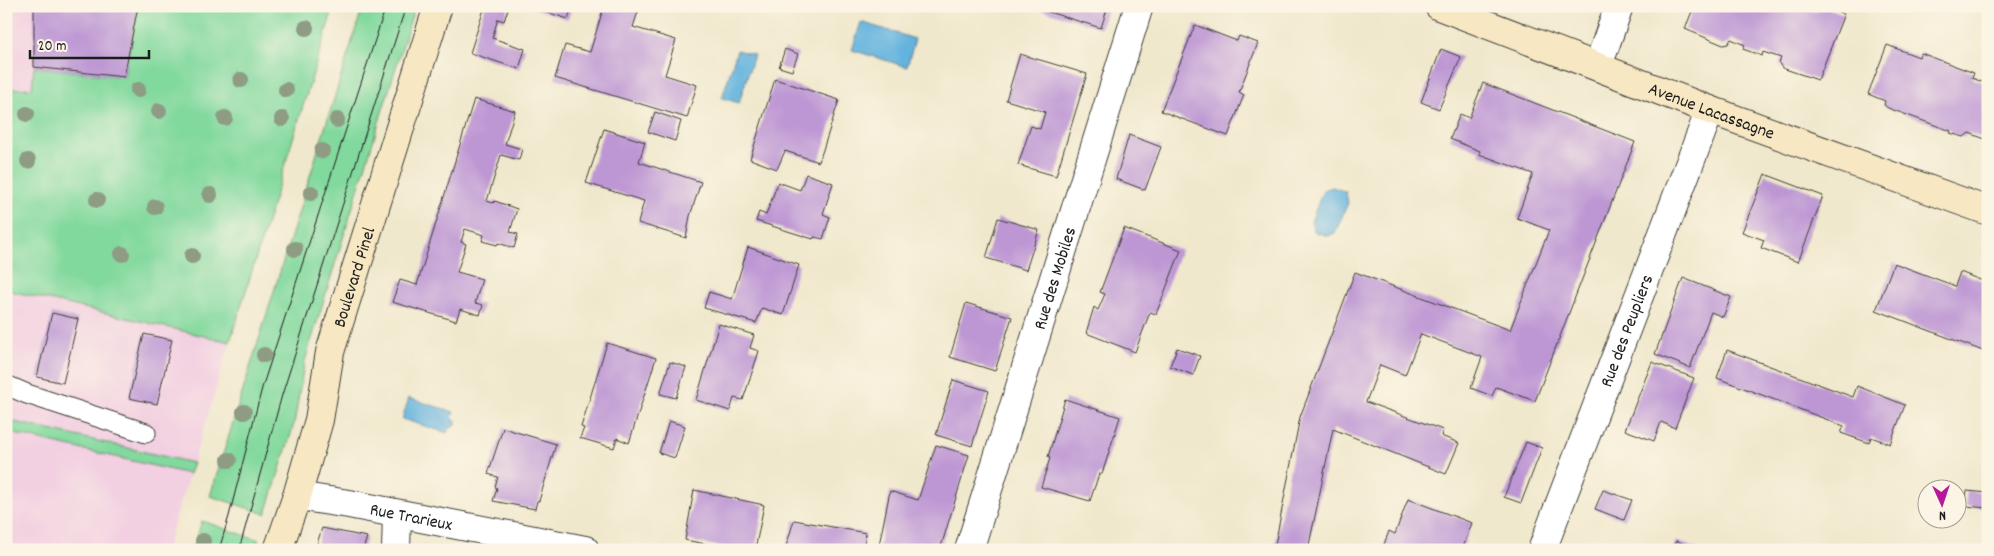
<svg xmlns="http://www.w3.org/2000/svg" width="1994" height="556" viewBox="0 0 1994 556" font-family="Dekko,sans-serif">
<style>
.built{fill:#f2cfe1}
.green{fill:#82d99e;stroke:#4f7a5d}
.water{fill:#64b3de;stroke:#40687d}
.building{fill:#bd97d4}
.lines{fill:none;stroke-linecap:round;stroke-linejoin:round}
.service-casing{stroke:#3c3b36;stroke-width:21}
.minor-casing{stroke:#3c3b36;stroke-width:30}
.secondary-casing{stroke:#3c3b36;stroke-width:30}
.service{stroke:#fff;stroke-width:19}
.minor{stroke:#fff;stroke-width:28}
.secondary{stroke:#f7e8c3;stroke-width:28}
.tram{stroke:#1c1c1c;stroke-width:1}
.tree{fill:#8f9c84}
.labels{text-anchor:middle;stroke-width:4.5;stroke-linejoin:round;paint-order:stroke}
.street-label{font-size:18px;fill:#1c1c1c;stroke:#fcf5e5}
</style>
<rect width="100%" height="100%" fill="#fcf5e5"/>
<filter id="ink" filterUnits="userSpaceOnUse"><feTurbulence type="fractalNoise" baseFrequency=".02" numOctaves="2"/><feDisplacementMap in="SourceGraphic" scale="10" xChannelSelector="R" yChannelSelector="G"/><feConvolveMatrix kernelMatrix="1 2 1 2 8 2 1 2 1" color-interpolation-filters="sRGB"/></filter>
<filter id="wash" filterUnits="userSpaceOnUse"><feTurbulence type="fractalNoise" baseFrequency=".0096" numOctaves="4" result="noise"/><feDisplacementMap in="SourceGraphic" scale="20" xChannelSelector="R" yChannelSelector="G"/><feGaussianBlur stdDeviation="1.12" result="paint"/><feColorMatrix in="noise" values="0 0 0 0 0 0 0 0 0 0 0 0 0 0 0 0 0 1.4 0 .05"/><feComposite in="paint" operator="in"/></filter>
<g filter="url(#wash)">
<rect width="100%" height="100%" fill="#f0e8cc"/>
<!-- built -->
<polygon class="built" points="6,6 334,6 166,550 6,550"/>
<!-- green -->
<g class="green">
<polygon points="138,6 334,6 230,342 6,290 6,89 32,88 34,67 124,77"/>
<polygon points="363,6 415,6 304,364 294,424 266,514 210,496"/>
<polygon points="6,420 193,463 189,474 6,432"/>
<polygon points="202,521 259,540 254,550 193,550"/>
</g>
<!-- water -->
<g class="water">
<polygon points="861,22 915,39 907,67 852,50"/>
<polygon points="737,50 754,55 739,103 722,98"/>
<polygon points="1333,187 1346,192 1348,203 1335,233 1328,236 1315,232 1311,222 1323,190"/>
<polygon points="409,398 454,412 452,418 456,421 456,424 452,428 449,427 447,433 402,419"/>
</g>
<g id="blocks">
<!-- building -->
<g class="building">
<polygon points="34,6 138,6 124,77 34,67"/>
<polygon points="485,6 509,6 504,21 498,19 492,38 525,49 519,69 470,53"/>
<polygon points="527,6 572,6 568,19"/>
<polygon points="604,6 628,6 639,9 633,27 676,40 665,75 697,85 687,118 555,78 565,45 590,52"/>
<polygon points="1029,6 1108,6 1101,28"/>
<polygon points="1694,6 1801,6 1816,12 1818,6 1823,6 1844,14 1818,80 1782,68 1779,63 1781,58 1763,52 1762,56 1743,49 1745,45 1731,39 1728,44 1723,45 1685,29"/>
<polygon points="1195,25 1237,41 1239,36 1258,43 1239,92 1244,95 1228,136 1161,111"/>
<polygon points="1887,45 1919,57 1921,53 1974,73 1972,78 1988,84 1988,131 1985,139 1969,133 1964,137 1950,133 1951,131 1888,108 1884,105 1885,101 1868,94"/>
<polygon points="785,49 798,54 792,71 779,67"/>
<polygon points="1441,49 1461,57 1439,109 1421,102"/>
<polygon points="1020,54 1087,74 1056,176 1018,165 1031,126 1040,129 1045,112 1006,100"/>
<polygon points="775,79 839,100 819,162 785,151 777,169 750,159"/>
<polygon points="1483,83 1635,142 1535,401 1496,387 1492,396 1471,388 1482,357 1421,334 1405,375 1380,365 1366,402 1443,430 1441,436 1459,443 1446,474 1333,429 1308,550 1274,550 1300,417 1355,272 1510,330 1549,230 1517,218 1533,174 1479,154 1480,151 1450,139 1460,114 1469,118"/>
<polygon points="474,99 515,111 505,144 522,149 519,160 501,155 487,201 493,203 495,201 517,209 510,232 518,234 514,248 498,243 497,245 482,241 484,235 465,229 461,242 466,244 457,272 482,279 475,303 483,305 480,315 460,309 456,321 392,302 400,280 417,285"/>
<polygon points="655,112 681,121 675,141 648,132"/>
<polygon points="604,129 645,142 639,162 701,182 690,216 686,238 638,223 644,201 586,183"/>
<polygon points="1129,135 1161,147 1145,190 1116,179"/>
<polygon points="806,174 833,183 823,214 830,217 823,239 814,237 813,239 756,221 759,212 766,215 778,182 800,190"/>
<polygon points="1765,174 1823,196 1798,262 1761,248 1764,240 1742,232"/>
<polygon points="998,218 1039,230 1026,270 986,258"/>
<polygon points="1124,228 1181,250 1156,314 1150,312 1135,352 1086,333 1094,307 1098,310 1105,294 1100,292"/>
<polygon points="748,247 799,265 783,315 762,308 756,323 704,308 709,292 732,299"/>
<polygon points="1894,263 1955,286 1960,272 1988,283 1988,353 1876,310"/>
<polygon points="1683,278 1731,297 1723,317 1711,312 1690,368 1655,354"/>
<polygon points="966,303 1012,317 995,371 950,357"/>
<polygon points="52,313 78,319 63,383 37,377"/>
<polygon points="719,324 754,335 750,348 759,351 743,400 734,398 730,411 696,400"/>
<polygon points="144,334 172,340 157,404 129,398"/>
<polygon points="607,343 656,358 629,443 617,438 614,448 580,438 584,428 581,427"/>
<polygon points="1177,348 1200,356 1193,375 1170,366"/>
<polygon points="1727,350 1853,397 1857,386 1905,405 1890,444 1871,437 1869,443 1841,433 1844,426 1717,378"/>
<polygon points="670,362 686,367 676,398 660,394"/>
<polygon points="1652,362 1694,378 1675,428 1661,422 1654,441 1625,430"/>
<polygon points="953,380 989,391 972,446 936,435"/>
<polygon points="1065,399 1120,417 1102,474 1099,474 1090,501 1041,487 1050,458 1048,457"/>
<polygon points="669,421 685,426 675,458 659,453"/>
<polygon points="503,428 556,444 539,501 537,501 535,509 493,501 497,488 495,487 498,477 488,474"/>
<polygon points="1526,442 1542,448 1521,503 1504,497"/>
<polygon points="936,445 969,455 940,550 878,550 890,491 918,500"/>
<polygon points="694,490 764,505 755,550 736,550 685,540"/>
<polygon points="1603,490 1632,500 1624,520 1595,509"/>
<polygon points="1967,491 1988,493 1987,508 1965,506"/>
<polygon points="1408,499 1472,523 1462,550 1382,550 1389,531 1395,534"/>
<polygon points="794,520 866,533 863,550 785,550"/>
<polygon points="322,528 367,537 363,550 315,550"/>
<polygon points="1676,541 1700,550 1672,550"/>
</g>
</g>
</g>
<g filter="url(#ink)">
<use href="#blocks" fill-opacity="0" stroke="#3c3b36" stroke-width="1"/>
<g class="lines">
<!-- service casing -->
<g class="service-casing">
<polyline id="service" points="6,385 27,394 146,433"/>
</g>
<!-- minor casing -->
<g class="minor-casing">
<g id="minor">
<polyline points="1598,66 1619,6"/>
<path id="s1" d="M297,496l52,8 236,46"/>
<polyline points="396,550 397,514"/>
<path id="s2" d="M969,550l170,-544"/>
<path id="s3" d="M1542,550l168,-440"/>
</g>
</g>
<!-- secondary casing -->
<g class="secondary-casing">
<g id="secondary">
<path id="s4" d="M1439,6l271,104 278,101"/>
<path id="s5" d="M278,550l19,-54 22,-76 11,-68 108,-346"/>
</g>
</g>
<!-- service -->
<use href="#service" class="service"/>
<!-- minor -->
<use href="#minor" class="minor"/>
<!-- secondary -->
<use href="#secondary" class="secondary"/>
<!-- tram -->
<g class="tram">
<polyline points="219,550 229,516 262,388 386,6"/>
<polyline points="239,550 282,395 406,6"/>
</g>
</g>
<!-- trees -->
<g class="tree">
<circle cx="306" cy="28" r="8"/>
<circle cx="241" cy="80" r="8"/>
<circle cx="138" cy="90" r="8"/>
<circle cx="286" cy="90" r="8"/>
<circle cx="159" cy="111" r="8"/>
<circle cx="27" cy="114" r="8"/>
<circle cx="225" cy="118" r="8"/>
<circle cx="282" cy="119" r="8"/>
<circle cx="337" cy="120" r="8"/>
<circle cx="322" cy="151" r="8"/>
<circle cx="28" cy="161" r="8"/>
<circle cx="311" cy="193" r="8"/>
<circle cx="210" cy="195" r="8"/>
<circle cx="97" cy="200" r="8"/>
<circle cx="155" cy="207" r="8"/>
<circle cx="295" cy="249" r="8"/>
<circle cx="122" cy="254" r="8"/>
<circle cx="192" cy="256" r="8"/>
<circle cx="264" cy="355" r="8"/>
<circle cx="244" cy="412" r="8"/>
<circle cx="229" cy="460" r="8"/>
<circle cx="203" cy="541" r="8"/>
</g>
</g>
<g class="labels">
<!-- street labels -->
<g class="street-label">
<text dy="6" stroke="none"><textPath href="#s4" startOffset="292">Avenue Lacassagne</textPath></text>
<text dy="6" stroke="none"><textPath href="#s5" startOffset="284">Boulevard Pinel</textPath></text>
<text dy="6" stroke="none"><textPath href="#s2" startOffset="285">Rue des Mobiles</textPath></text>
<text dy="6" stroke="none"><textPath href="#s3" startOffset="235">Rue des Peupliers</textPath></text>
<text dy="6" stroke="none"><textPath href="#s1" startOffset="116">Rue Trarieux</textPath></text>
</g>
</g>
<!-- margin -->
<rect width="1994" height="556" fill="none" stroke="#fcf5e5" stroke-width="25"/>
<!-- north arrow -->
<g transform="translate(1942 504) rotate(177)"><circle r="24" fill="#fcf5e5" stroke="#a29e95"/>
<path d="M0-4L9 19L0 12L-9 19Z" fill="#b5179e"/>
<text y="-8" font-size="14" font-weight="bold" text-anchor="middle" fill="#1c1c1c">N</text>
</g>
<!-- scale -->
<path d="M30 50v8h119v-8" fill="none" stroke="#1c1c1c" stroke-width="2.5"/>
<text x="38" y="50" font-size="15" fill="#1c1c1c" stroke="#fcf5e5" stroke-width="4" paint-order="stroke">20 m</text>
</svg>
